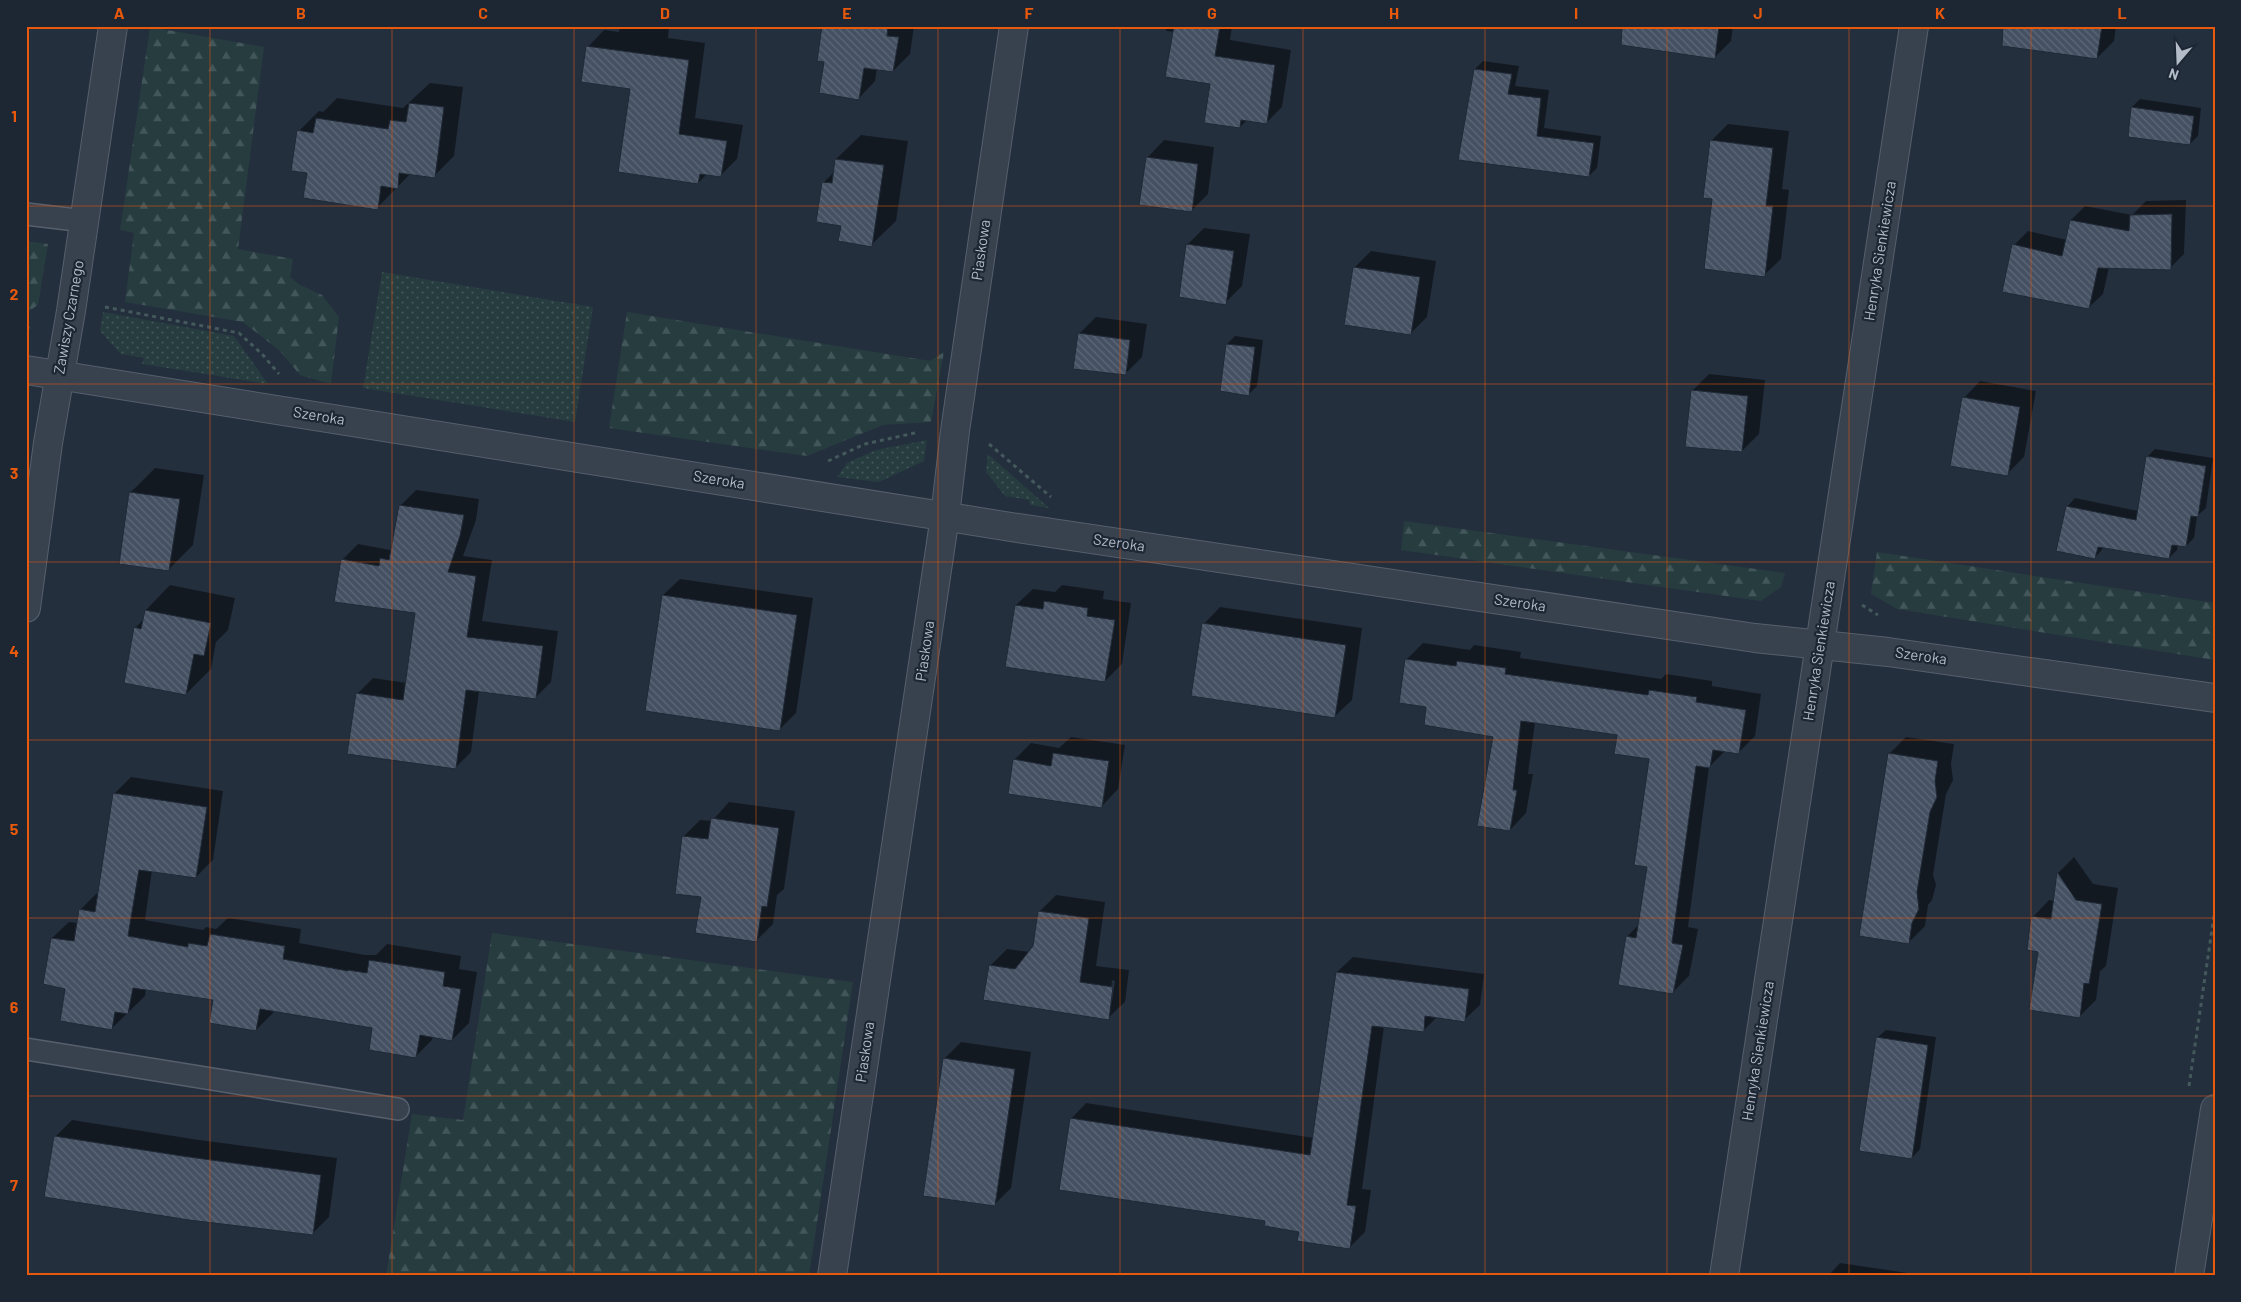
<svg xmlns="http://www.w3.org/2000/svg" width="2241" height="1302" viewBox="0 0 2241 1302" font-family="Barlow,sans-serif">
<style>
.green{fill:url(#green-dots)}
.forest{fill:url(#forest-firs)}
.shadow{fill:#0007;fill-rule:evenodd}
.building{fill:url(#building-back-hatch);stroke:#1f2835}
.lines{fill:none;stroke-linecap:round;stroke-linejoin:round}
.service-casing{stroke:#565f6c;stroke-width:24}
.minor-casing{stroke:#565f6c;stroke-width:30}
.tertiary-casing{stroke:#565f6c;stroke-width:30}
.path{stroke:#44595c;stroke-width:3;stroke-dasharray:4 4;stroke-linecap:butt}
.service{stroke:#38414e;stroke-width:21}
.minor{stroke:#38414e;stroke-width:28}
.tertiary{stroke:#38414e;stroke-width:28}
.grid{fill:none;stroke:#e8590c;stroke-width:1;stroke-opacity:0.55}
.labels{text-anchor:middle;stroke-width:4.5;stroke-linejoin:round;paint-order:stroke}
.street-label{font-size:15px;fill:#b4bcc9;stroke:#1d2633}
.neatline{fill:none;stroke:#e8590c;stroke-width:2}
.grid-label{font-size:16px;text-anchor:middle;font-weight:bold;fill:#e8590c}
</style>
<defs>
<pattern id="green-dots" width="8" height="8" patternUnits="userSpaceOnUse" patternTransform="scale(1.25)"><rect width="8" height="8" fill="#263c3f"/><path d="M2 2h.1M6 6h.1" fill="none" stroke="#435659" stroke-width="1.8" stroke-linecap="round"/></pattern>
<pattern id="forest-firs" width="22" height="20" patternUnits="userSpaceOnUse" patternTransform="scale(1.25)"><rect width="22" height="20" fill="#263c3f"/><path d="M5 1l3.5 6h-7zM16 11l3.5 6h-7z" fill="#435659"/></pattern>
<pattern id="building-back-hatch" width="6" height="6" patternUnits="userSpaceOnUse" patternTransform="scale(1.25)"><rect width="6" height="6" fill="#455162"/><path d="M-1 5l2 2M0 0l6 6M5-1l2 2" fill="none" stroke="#5d6877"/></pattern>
</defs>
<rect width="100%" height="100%" fill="#242f3e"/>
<!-- green -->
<g class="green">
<polygon points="382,272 593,307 575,422 363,388"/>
<polygon points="103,312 234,336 268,384 142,364 144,358 121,354 100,331"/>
<polygon points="927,440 924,461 879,482 837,477 847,463 876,450"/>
<polygon points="988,454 1049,508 1030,505 1029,500 1005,496 986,472"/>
</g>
<!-- forest -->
<g class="forest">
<polygon points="150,27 264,47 238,249 293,259 290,277 300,285 322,295 339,317 331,384 300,375 280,351 243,322 125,302 134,233 120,230"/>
<polygon points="26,241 48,244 38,305 26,313"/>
<polygon points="627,312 930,361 944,352 931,422 883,425 807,456 609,428"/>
<polygon points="1404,521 1785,573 1781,587 1761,601 1401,550"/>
<polygon points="1877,552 2215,603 2215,660 1897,609 1871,594"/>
<polygon points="492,933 853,982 809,1276 386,1276 412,1114 463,1120"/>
</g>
<!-- shadow -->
<g class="shadow">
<polygon points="319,26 334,26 332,29"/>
<polygon points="620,26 669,26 668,38 705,43 695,118 743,125 737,159 720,176 707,174 698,183 632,88 588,47 604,30 619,32"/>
<polygon points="823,26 914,26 910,54 893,71 877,68 875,81 859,98 825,61"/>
<polygon points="1167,26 1232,26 1230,40 1291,50 1282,107 1266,123 1247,120 1240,127 1212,83 1174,32 1166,31"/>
<polygon points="1660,26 1733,26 1731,41 1714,58"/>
<polygon points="2034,26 2116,26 2114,41 2097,58"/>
<polygon points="1483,61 1519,66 1515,86 1549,90 1544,128 1601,136 1597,168 1589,176 1460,158 1475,69"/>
<polygon points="430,83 463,87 454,156 434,176 411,173 377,208 309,172 299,131 319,111 323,112 337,98 403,108"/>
<polygon points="2140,99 2201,108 2198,136 2190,144 2132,107"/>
<polygon points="1728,124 1789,131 1782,189 1789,190 1781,259 1764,275 1714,198 1711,141"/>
<polygon points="861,135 908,141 896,221 871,245 842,225 823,183 835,171 836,159"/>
<polygon points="1164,140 1214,147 1208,194 1191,211 1141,204 1148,157"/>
<polygon points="2186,200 2184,254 2170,268 2109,267 2103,294 2088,308 2014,245 2028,231 2067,240 2071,220 2085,206 2132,215 2146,201"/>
<polygon points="1204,228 1250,234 1242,286 1225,303 1187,245"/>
<polygon points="1371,251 1436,261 1427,317 1410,334 1355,267"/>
<polygon points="1096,317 1147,324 1142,357 1125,374 1079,334"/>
<polygon points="1235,336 1263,340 1257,386 1249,394 1227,344"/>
<polygon points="1709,374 1765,380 1759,434 1742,451 1692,391"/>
<polygon points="1980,381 2036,391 2024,457 2007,474 1964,398"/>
<polygon points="2155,449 2213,458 2206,508 2197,516 2194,538 2186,546 2178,545 2177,550 2169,558 2104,547 2095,558 2067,507 2075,498 2138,511 2147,457"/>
<polygon points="155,468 204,475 193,545 168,570 130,493"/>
<polygon points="416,490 479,499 476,520 463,556 492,560 482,621 558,631 551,682 535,698 479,691 471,752 455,768 357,694 373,678 407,683 416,611 342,560 358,544 390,550 393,547 400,506"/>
<polygon points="680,579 813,598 796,713 779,730 663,595"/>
<polygon points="170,585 235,598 228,630 216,642 211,669 186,694 135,628 144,619 146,610"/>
<polygon points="1062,585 1104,591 1103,599 1131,603 1122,664 1105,681 1016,605 1033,589 1055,592"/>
<polygon points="1220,607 1362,628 1352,700 1335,716 1204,624"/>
<polygon points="1423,643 1470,650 1474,645 1521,652 1520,658 1661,679 1666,674 1712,681 1712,686 1761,694 1755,736 1739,752 1726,750 1709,767 1688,927 1698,929 1689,976 1673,992 1627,937 1639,924 1649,866 1650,758 1619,734 1535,722 1528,774 1533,774 1526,813 1510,830 1494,736 1428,706 1406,660"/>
<polygon points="1071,737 1125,745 1118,789 1102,806 1014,760 1031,743 1059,748"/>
<polygon points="1906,737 1954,744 1951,764 1953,780 1946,794 1933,875 1936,885 1932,900 1928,905 1925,926 1908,943 1890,753"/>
<polygon points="131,777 223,791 213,860 196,877 152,870 145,920 203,930 206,927 216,929 228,918 301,929 299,943 365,955 376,955 387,944 461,956 459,969 477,972 469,1023 452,1040 433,1036 432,1040 416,1056 374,1027 273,1010 273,1013 256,1030 214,999 146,989 145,996 112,1028 67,988 52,938 69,922 78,923 80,910 97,893 99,893 114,794"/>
<polygon points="729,802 795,811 784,889 777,895 773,924 756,941 684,836 700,820 712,821"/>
<polygon points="2074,857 2093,884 2118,888 2106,966 2100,971 2096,1000 2079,1017 2039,951 2033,917 2049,900 2054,901 2058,873"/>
<path d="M1056,895l49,7 -9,64 33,4 -4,32 -17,16 -118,-52 17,-17 23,3 4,-5 5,-35zM1112,980l3,1 -3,20h-2z"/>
<polygon points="1353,957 1484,974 1480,1005 1464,1020 1437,1017 1423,1031 1384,1026 1362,1189 1371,1190 1365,1232 1349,1248 1267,1220 1071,1119 1086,1103 1314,1138 1337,972"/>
<polygon points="1886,1030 1936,1037 1920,1149 1912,1158 1877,1038"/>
<polygon points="961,1042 1031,1052 1011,1188 994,1205 944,1059"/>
<polygon points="72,1120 199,1140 337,1158 329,1217 312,1234 55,1137"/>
<polygon points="1840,1263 1928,1276 1828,1276"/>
</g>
<!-- building -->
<g class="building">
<polygon points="822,26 888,26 887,36 899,37 893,72 864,68 859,100 819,93 824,62 817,61"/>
<polygon points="1174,26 1220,26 1215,56 1275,65 1267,124 1241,120 1240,128 1204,123 1210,84 1165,77"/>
<polygon points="1622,26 1719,26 1715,59 1621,45"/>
<polygon points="2003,26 2102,26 2097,59 2002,46"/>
<polygon points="586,46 689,60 679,134 727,141 721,177 700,174 698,184 618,172 630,89 581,82"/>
<polygon points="1474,69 1512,74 1508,94 1541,98 1537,136 1594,143 1589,177 1458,160"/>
<polygon points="409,103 444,107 435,178 399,173 398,189 381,186 378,210 303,198 307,173 291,171 297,130 313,133 316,118 388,129 390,120 406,122"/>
<polygon points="2131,107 2194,116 2190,145 2128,137"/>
<polygon points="1710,140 1773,148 1766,206 1773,206 1765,277 1704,269 1712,199 1703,198"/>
<polygon points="1146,157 1198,164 1192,212 1139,205"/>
<polygon points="835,159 884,165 872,247 838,241 841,226 816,222 822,182 832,183"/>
<polygon points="2172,214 2171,270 2098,268 2089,309 2002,292 2012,244 2062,256 2070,220 2129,231 2130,215"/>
<polygon points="1186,244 1234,251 1226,305 1179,297"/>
<polygon points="1353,267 1420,277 1411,335 1344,325"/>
<polygon points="1078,333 1130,340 1126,375 1073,369"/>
<polygon points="1226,344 1255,347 1249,396 1220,391"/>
<polygon points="1691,390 1748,396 1742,452 1685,447"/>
<polygon points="1962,397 2020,407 2008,476 1950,466"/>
<polygon points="2146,456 2206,466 2198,517 2191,516 2186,547 2172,545 2169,559 2098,547 2095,559 2056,551 2066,506 2136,520"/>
<polygon points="129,492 180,499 169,571 119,564"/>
<polygon points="399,505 464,515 460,536 448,572 476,576 467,637 543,646 536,699 466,690 456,769 347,754 356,693 403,700 415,613 334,602 341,559 379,566 380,558 389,560"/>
<polygon points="662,595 797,615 780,731 645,711"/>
<polygon points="1044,601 1088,608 1087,616 1115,620 1105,682 1005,667 1015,605 1043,609"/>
<polygon points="145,610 211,623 204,656 194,654 186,695 124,683 134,627 141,629"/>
<polygon points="1202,623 1346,645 1335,718 1191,696"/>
<polygon points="1405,659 1456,666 1457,661 1506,668 1505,674 1648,695 1649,690 1697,697 1696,702 1746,710 1739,754 1713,750 1710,768 1696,766 1672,943 1683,945 1673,994 1618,985 1626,936 1636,938 1647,867 1634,865 1649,759 1614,754 1617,735 1521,721 1513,790 1517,790 1510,831 1477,826 1493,737 1424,725 1426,707 1399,703"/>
<polygon points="1053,753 1109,761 1102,808 1008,794 1013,759 1051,766"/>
<polygon points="1888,753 1938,761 1935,781 1937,797 1930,812 1917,892 1919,909 1912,923 1909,944 1859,936"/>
<polygon points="113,793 207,807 196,878 139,870 128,936 188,947 188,943 207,946 210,934 285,946 283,959 348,971 348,970 367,973 369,960 445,972 443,986 461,989 452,1041 420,1035 416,1058 369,1050 372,1028 260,1009 256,1031 209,1023 213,1000 133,988 128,1014 115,1012 112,1030 60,1021 65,989 43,984 51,938 74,941 79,909 95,912"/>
<polygon points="711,818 779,828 767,907 762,906 757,942 695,933 701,897 675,894 682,836 708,839"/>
<polygon points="2057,872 2076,900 2102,904 2089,984 2084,983 2080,1018 2029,1010 2038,952 2027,950 2031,916 2051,919"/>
<polygon points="1038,911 1089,918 1080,982 1113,987 1109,1020 983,1000 989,965 1015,969 1033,946"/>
<polygon points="1336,972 1469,989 1465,1022 1425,1016 1424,1032 1372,1026 1347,1205 1356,1206 1350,1249 1297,1241 1299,1232 1264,1226 1265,1221 1059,1190 1070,1118 1310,1155"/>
<polygon points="1876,1037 1928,1045 1912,1159 1859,1151"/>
<polygon points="943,1058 1015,1069 995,1206 923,1196"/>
<polygon points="54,1136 182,1156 321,1175 313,1235 189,1220 44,1197"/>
</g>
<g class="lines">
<!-- service casing -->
<g class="service-casing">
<g id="service">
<polyline points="26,214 85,221"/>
<polyline points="26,1049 398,1109"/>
</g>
</g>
<!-- minor casing -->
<g class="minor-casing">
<g id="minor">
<polyline points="26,370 1011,527 1755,638 1888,652 2215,698"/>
<polyline points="26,608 48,443 71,311 113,26"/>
<polyline points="832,1276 945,516 955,431 1014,26"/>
<polyline points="1724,1276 1914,26"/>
</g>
</g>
<!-- tertiary casing -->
<g class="tertiary-casing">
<polyline id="tertiary" points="2189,1276 2215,1109"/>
</g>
<!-- path -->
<g class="path">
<polyline points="105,307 239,333 262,354 279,374"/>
<polyline points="26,329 32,325"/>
<polyline points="989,444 1051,497"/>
<polyline points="828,461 865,444 919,432"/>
<polyline points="1862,605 1878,615"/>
<polyline points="2189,1086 2215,909"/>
</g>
<!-- service -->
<use href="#service" class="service"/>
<!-- minor -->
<use href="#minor" class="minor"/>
<!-- tertiary -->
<use href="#tertiary" class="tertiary"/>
</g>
<!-- grid -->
<path class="grid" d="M210,26v1250M392,26v1250M574,26v1250M756,26v1250M938,26v1250M1120,26v1250M1303,26v1250M1485,26v1250M1667,26v1250M1849,26v1250M2031,26v1250M26,206h2189M26,384h2189M26,562h2189M26,740h2189M26,918h2189M26,1096h2189"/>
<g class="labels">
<!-- street labels -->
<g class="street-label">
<text transform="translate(981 250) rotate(-82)" y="5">Piaskowa</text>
<text transform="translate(1880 251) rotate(-81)" y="5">Henryka Sienkiewicza</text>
<text transform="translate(69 317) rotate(-80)" y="5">Zawiszy Czarnego</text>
<text transform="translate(319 416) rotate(9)" y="5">Szeroka</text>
<text transform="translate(719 480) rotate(9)" y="5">Szeroka</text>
<text transform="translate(1119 543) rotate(8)" y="5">Szeroka</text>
<text transform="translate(1520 603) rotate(8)" y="5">Szeroka</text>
<text transform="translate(925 651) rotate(-82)" y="5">Piaskowa</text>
<text transform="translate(1819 651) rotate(-81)" y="5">Henryka Sienkiewicza</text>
<text transform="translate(1921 656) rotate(8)" y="5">Szeroka</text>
<text transform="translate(1758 1051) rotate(-81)" y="5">Henryka Sienkiewicza</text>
<text transform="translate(865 1052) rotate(-82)" y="5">Piaskowa</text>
</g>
</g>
<!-- border -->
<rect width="2241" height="1302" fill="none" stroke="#1d2633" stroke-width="55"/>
<!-- north arrow -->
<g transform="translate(2178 62) rotate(199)" stroke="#1d2633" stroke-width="4" paint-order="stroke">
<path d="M0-4L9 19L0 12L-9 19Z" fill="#b4bcc9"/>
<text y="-8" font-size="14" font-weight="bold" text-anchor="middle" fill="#b4bcc9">N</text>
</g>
<rect x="28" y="28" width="2186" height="1246" class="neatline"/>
<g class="grid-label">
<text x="119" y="19">A</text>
<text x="301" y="19">B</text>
<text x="483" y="19">C</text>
<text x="665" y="19">D</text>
<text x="847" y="19">E</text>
<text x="1029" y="19">F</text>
<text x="1212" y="19">G</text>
<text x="1394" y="19">H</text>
<text x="1576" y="19">I</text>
<text x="1758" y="19">J</text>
<text x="1940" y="19">K</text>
<text x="2122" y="19">L</text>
<text x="14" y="122">1</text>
<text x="14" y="300">2</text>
<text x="14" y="479">3</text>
<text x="14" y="657">4</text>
<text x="14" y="835">5</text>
<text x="14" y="1013">6</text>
<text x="14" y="1191">7</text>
</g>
</svg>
